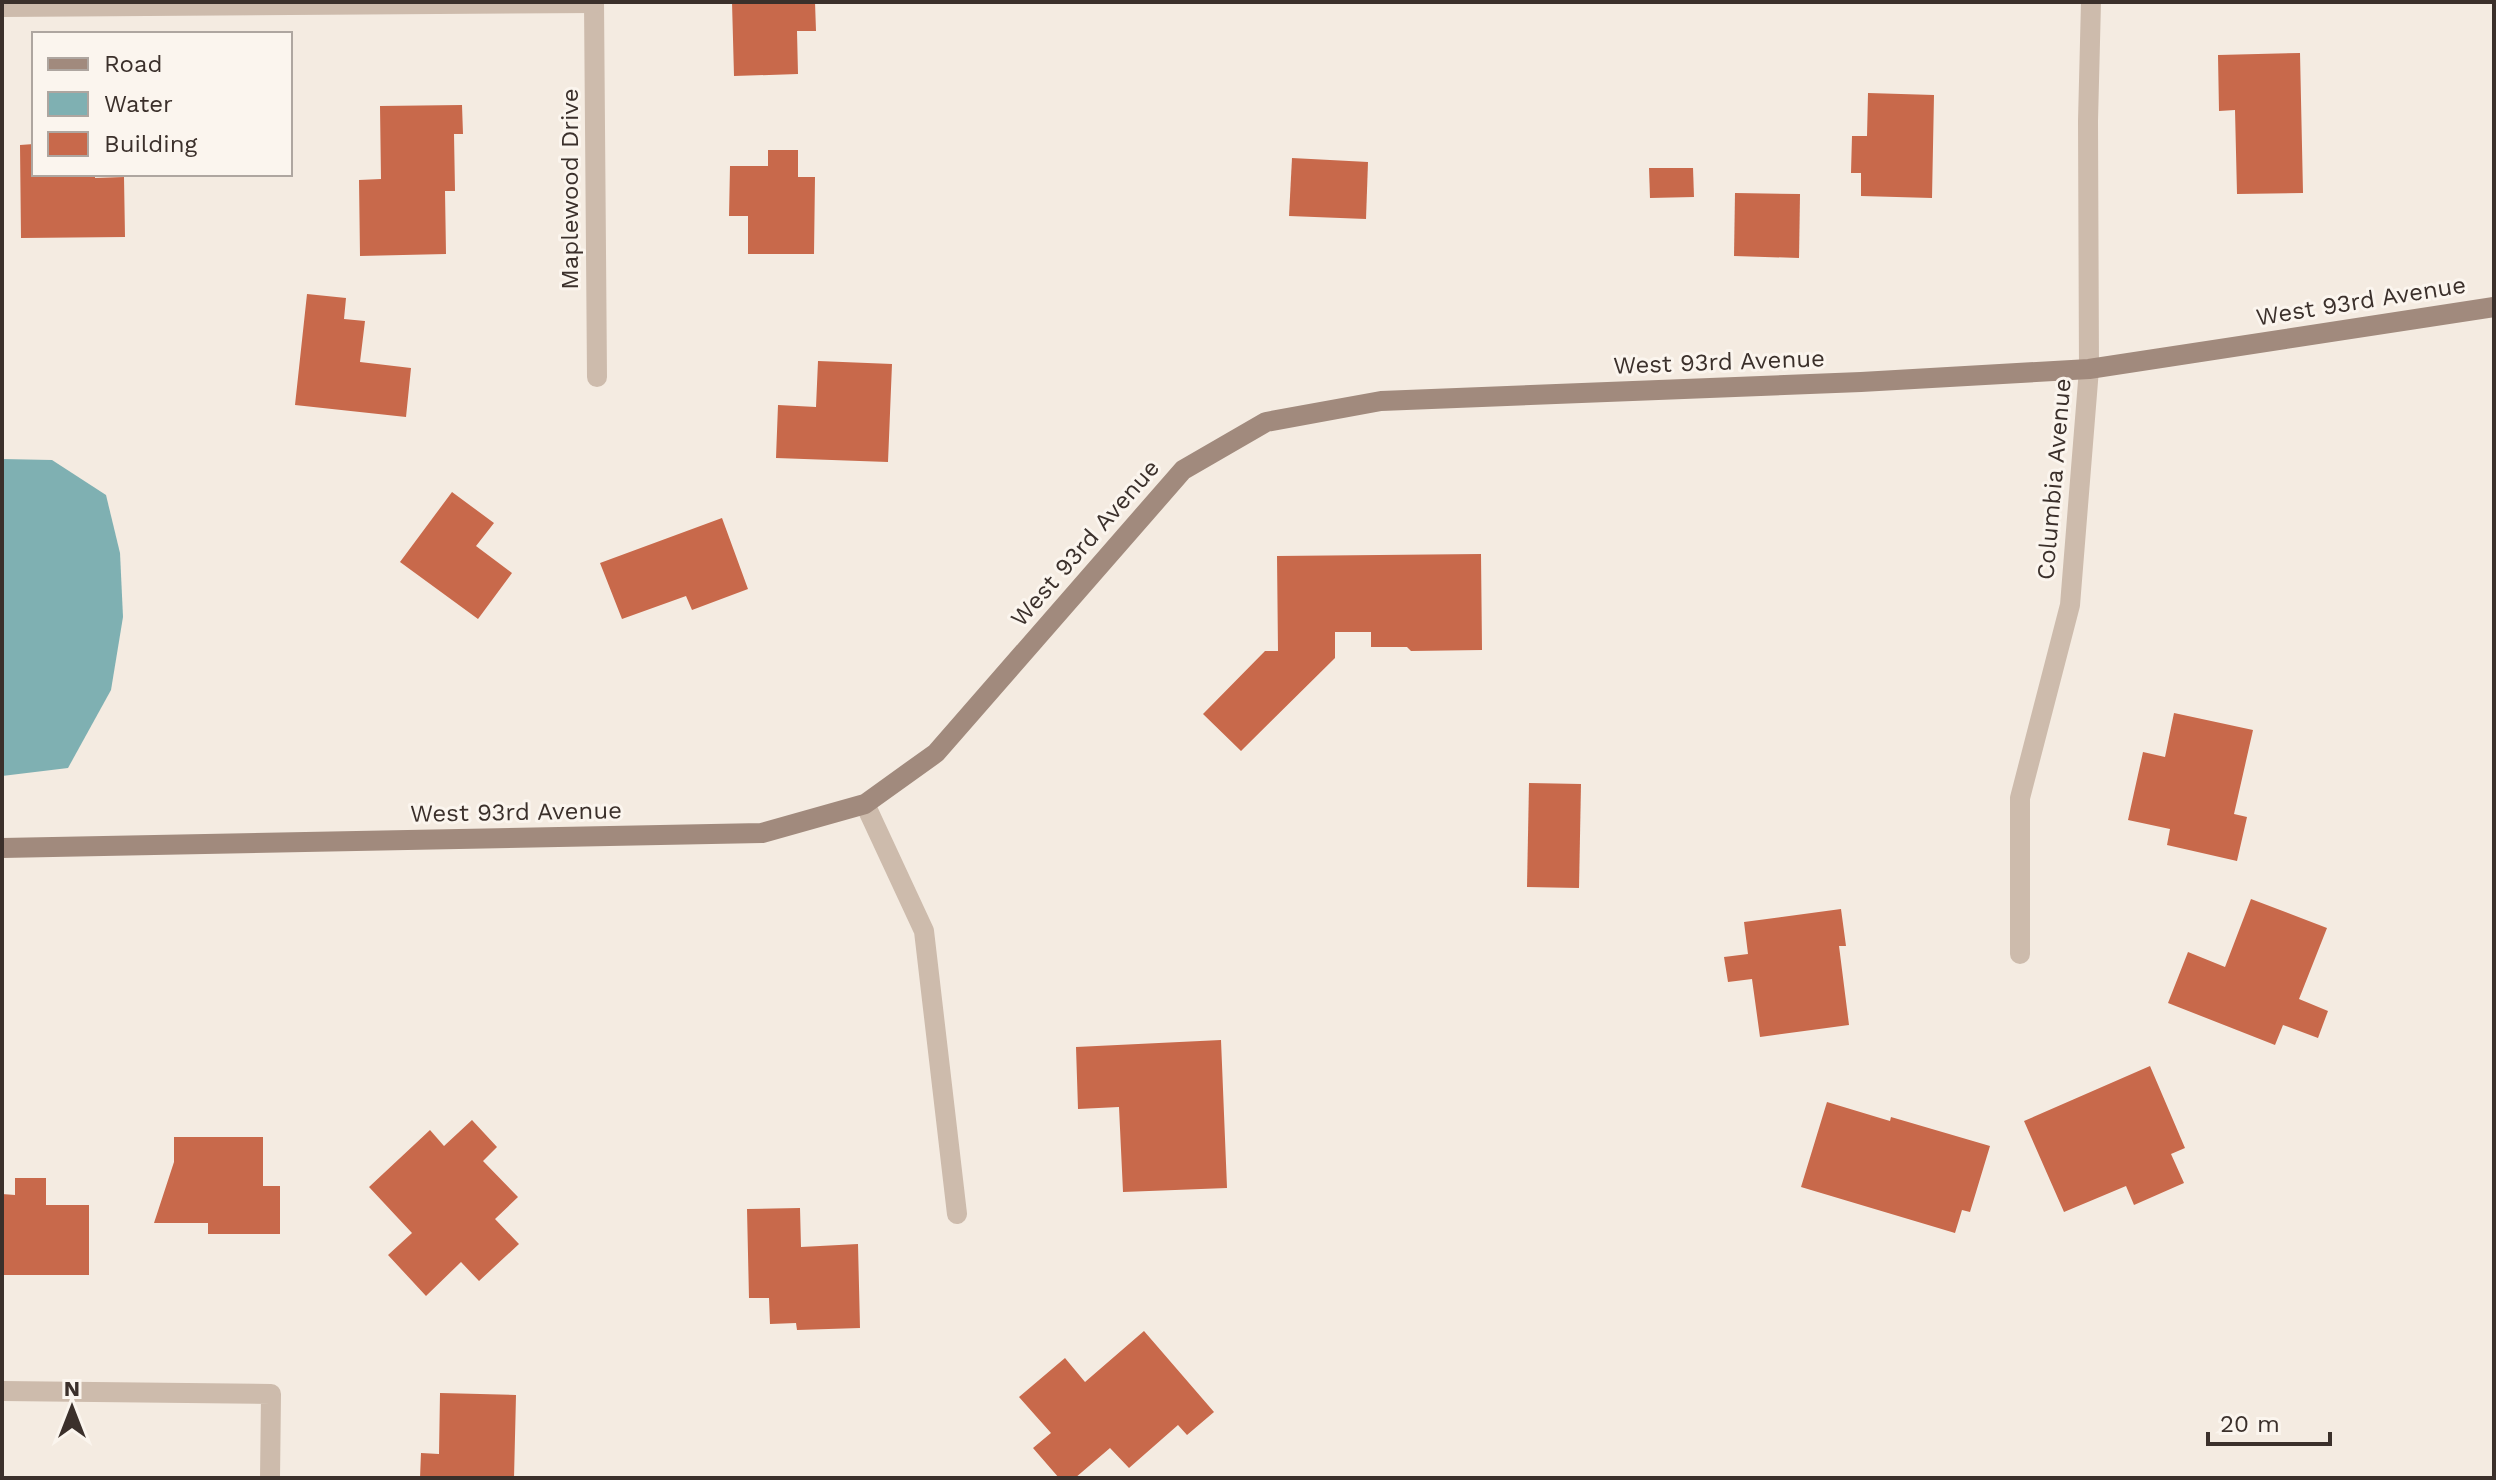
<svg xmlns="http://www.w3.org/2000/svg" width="2496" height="1480" viewBox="0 0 2496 1480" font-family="'Work Sans',sans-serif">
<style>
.water{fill:#7fb0b2}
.building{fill:#c8694b}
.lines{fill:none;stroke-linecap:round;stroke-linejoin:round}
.street{stroke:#cdbbac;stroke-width:20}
.secondary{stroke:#a18a7d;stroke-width:20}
.labels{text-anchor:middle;stroke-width:6;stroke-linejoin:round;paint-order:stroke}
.street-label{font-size:24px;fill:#3b302b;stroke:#fbf5ee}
</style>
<rect width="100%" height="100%" fill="#f4ebe1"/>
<!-- water -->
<polygon class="water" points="2,459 52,460 106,495 120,553 123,617 111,690 68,768 2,776"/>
<!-- building -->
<g class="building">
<polygon points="732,2 815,2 816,31 797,31 798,74 734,76"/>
<polygon points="2300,53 2303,193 2237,194 2235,110 2219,111 2218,55"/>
<polygon points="1868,93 1934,95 1932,198 1861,196 1861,173 1851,173 1852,136 1867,136"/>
<polygon points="462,105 463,134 454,134 455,191 445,191 446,254 360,256 359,180 381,179 380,106"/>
<polygon points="34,144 34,174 95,174 95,178 124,177 125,237 21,238 20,145"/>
<polygon points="768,150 798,150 798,177 815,177 814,254 748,254 748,216 729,216 730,166 768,166"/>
<polygon points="1292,158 1368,162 1366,219 1289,216"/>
<polygon points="1649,168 1693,168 1694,197 1650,198"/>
<polygon points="1735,193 1800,194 1799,258 1734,256"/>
<polygon points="307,294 346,298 344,319 365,321 360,362 411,368 406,417 295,405"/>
<polygon points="818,361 892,364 888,462 776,458 778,405 816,407"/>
<polygon points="452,492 494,523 476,546 512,573 478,619 400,562"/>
<polygon points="722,518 748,589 692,610 686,596 622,619 600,563"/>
<polygon points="1481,554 1482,650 1411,651 1407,647 1371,647 1371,632 1335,632 1335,658 1241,751 1203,714 1265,651 1278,651 1277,556"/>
<polygon points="2174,713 2253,730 2234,814 2247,817 2237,861 2167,845 2170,829 2128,820 2143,752 2165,757"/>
<polygon points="1529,783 1581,784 1579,888 1527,887"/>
<polygon points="2251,899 2327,928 2299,999 2328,1011 2318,1038 2283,1025 2275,1045 2168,1003 2188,952 2225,967"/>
<polygon points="1841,909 1846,946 1839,946 1849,1025 1760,1037 1752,979 1728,982 1724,957 1748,954 1744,922"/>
<polygon points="1221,1040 1227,1188 1123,1192 1119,1107 1078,1109 1076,1047"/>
<polygon points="2150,1066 2185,1148 2171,1154 2184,1183 2134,1205 2126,1186 2064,1212 2024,1121"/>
<polygon points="1827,1102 1890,1121 1891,1117 1990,1146 1970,1212 1962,1210 1955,1233 1801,1187"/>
<polygon points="472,1120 497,1147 483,1161 518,1197 495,1219 519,1244 479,1281 461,1262 426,1296 388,1255 412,1233 369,1187 430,1130 444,1146"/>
<polygon points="174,1137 263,1137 263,1186 280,1186 280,1234 208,1234 208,1223 154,1223 174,1162"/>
<polygon points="15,1178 46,1178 46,1205 89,1205 89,1275 2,1275 2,1194 15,1195"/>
<polygon points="800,1208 801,1247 858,1244 860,1328 797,1330 796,1323 770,1324 769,1298 749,1298 747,1209"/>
<polygon points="1144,1331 1214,1412 1187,1435 1178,1425 1129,1468 1110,1448 1075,1478 1059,1478 1033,1448 1051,1433 1019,1397 1065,1358 1085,1382"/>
<polygon points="440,1393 516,1395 514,1478 420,1478 421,1453 439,1454"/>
</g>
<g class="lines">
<!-- street -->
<g class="street">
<polyline points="594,2 597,377"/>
<polyline points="2,7 594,3"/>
<polyline points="865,804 924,931 957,1214"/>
<polyline points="2020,954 2020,798 2070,605 2089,369 2088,121 2091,2"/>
<polyline points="2,1391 271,1394 270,1478"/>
</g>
<!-- secondary -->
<polyline class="secondary" points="2,848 762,833 865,804 936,753 1183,470 1266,422 1381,401 1861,382 2089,369 2494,307"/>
</g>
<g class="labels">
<!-- street labels -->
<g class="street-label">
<text transform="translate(570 189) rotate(-90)" y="8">Maplewood Drive</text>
<text transform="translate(2361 301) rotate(-9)" y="8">West 93rd Avenue</text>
<text transform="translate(1719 362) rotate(-2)" y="8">West 93rd Avenue</text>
<text transform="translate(2054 479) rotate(-85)" y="8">Columbia Avenue</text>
<text transform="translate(1085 543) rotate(-49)" y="8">West 93rd Avenue</text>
<text transform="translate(516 812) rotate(-1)" y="8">West 93rd Avenue</text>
</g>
</g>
<!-- border -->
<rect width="2496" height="1480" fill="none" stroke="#3b302b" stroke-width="8"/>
<!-- legend -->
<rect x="32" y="32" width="260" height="144" fill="#fbf5ee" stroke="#aea6a0" stroke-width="2"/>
<rect x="48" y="58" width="40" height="12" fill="#a18a7d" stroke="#aea6a0" stroke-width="2"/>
<text x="104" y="72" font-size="24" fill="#3b302b">Road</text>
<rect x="48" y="92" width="40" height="24" fill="#7fb0b2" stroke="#aea6a0" stroke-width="2"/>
<text x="104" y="112" font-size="24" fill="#3b302b">Water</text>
<rect x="48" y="132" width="40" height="24" fill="#c8694b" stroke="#aea6a0" stroke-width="2"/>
<text x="104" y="152" font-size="24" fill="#3b302b">Building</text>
<!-- north arrow -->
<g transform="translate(72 1408)" stroke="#fbf5ee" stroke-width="6" paint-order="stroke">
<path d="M0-6L14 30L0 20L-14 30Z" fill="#3b302b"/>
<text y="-12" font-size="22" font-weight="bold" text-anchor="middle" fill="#3b302b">N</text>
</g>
<!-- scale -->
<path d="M2208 1432v12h122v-12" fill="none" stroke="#3b302b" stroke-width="4"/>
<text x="2220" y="1432" font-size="24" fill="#3b302b" stroke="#fbf5ee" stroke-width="6" paint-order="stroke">20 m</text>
</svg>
